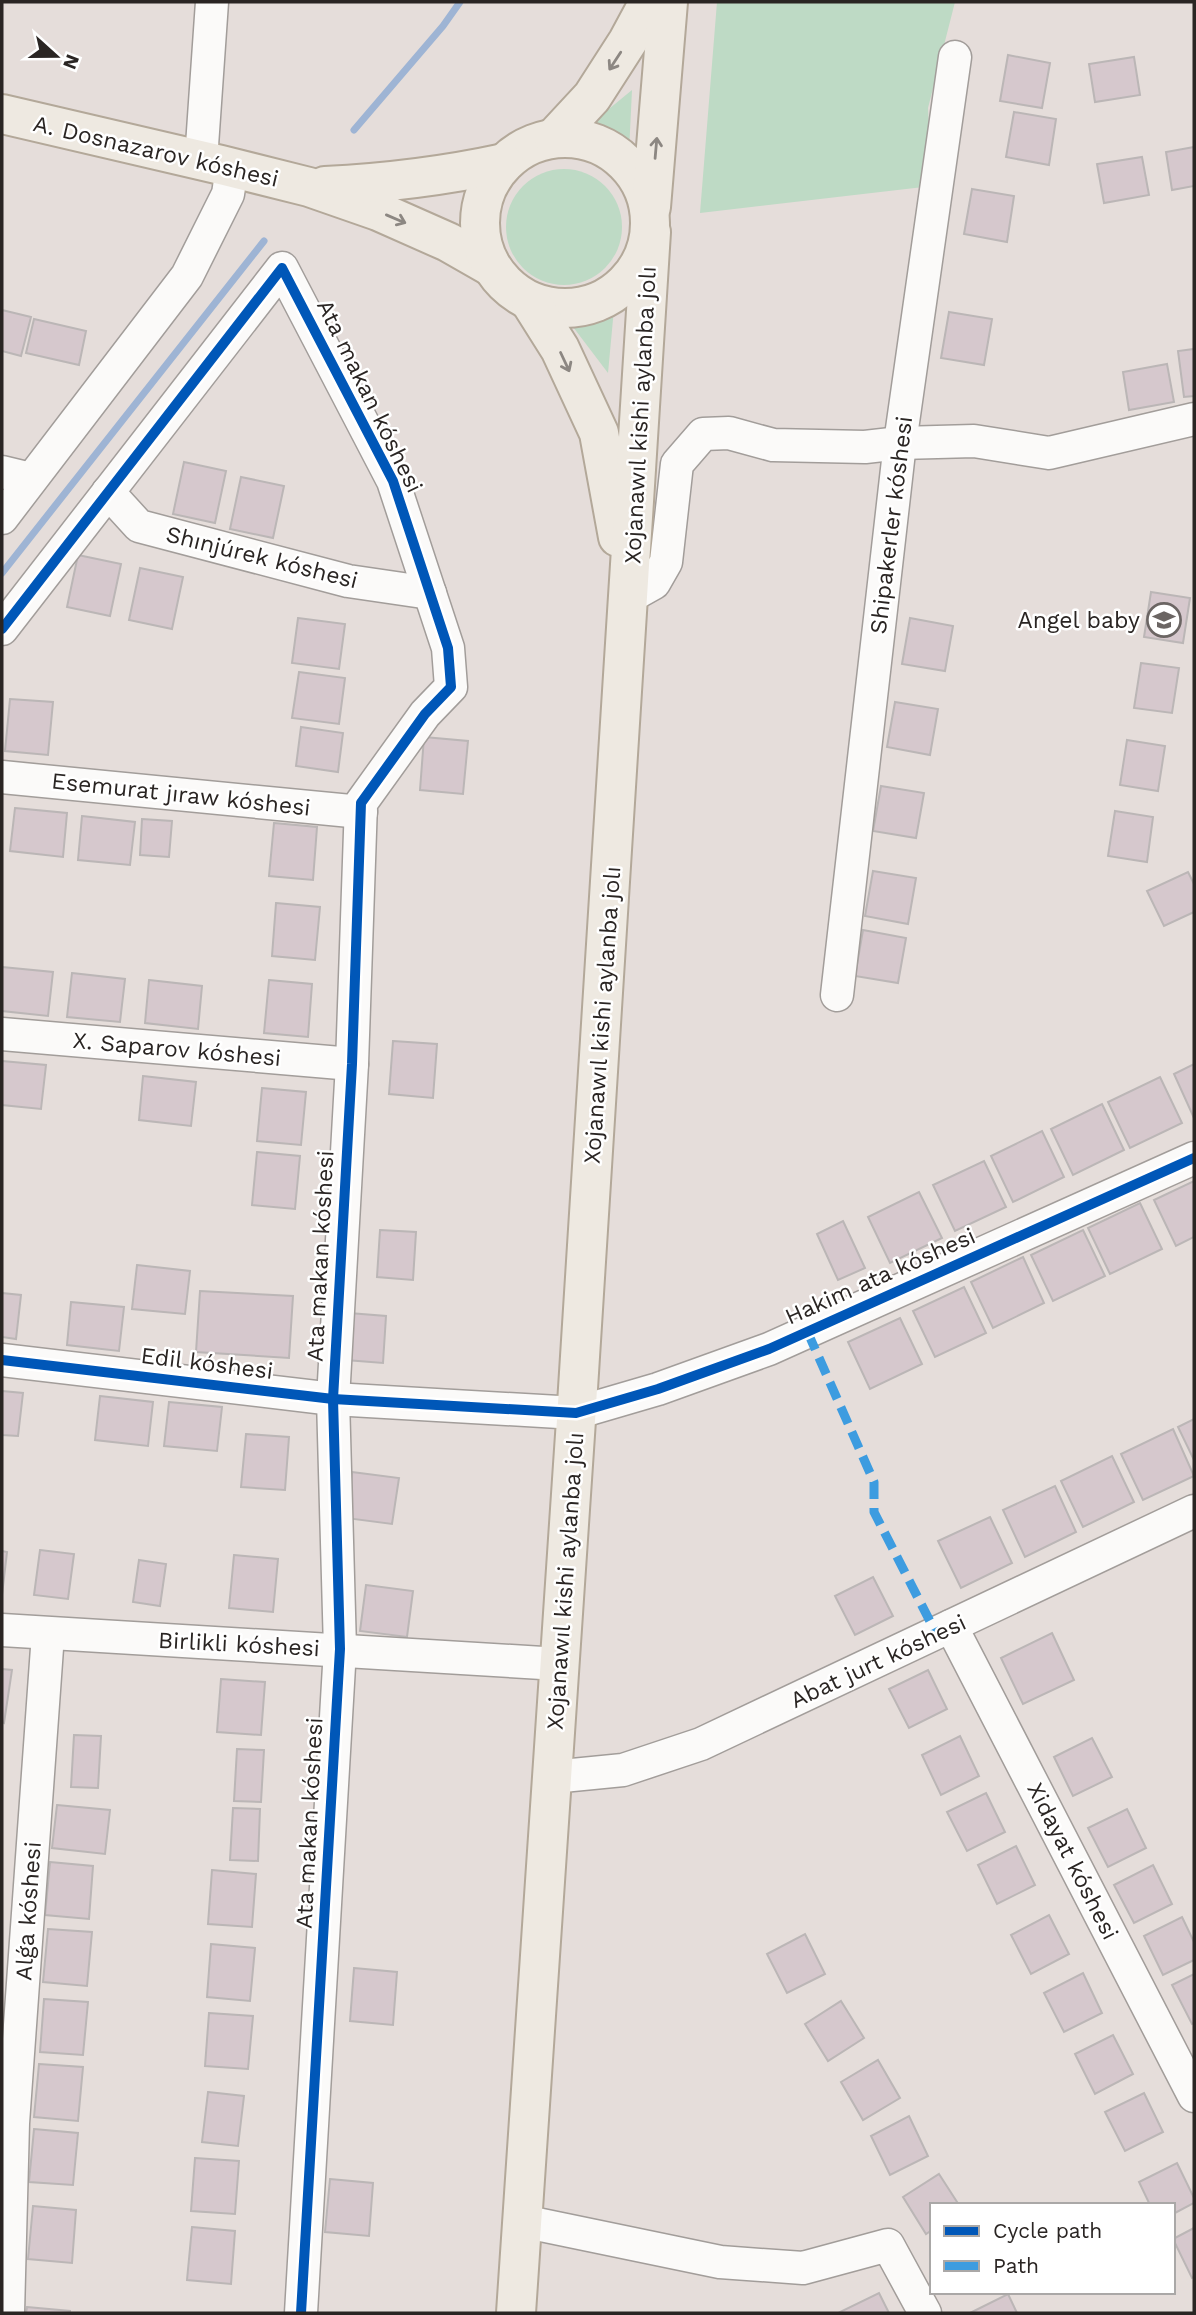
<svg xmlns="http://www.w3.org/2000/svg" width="1196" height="2315" viewBox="0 0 1196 2315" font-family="'Work Sans',sans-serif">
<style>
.green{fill:#bedac5}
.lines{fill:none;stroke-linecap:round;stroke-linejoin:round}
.stream{stroke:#9eb4d4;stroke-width:7}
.building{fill:#d6c8cd;stroke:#bbb6b6;stroke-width:2}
.minor-casing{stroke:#a29d9a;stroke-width:35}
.major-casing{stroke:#b3a899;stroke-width:42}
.minor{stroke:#fbfaf9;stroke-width:32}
.major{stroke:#eee9e1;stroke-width:38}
.quiet{stroke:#3d9ce0;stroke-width:9;stroke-dasharray:18 9;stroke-linecap:butt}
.cycleway-casing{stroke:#fff;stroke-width:15}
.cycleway{stroke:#0057b8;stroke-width:10}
.oneway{stroke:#8c8782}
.labels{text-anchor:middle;stroke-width:5;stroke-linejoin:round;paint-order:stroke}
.street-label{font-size:23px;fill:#2a2523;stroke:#fff}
.poi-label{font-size:23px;fill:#2a2523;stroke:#fff;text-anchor:end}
</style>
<rect width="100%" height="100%" fill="#e5ddda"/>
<!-- green -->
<g class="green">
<polygon points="717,2 955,2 928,108 932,186 700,213"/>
<polygon points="632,90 629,152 610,135 587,127"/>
<circle cx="564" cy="227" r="58"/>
<path d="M615,298l-7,75 -41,-54c20,-2 33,-7 48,-21z"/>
</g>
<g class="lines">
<!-- stream -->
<g class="stream">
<polyline points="354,130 443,26 460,2"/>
<polyline points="2,573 264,241"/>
</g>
</g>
<!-- building -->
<g class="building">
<polygon points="1008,55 1050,63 1042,108 1000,101"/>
<polygon points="1134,57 1140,95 1095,102 1089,64"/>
<polygon points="1014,112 1056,119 1049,165 1006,157"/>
<polygon points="1194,147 1194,186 1172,190 1166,152"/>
<polygon points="1142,157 1149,195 1104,203 1097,164"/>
<polygon points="972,189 1014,196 1007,242 964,234"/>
<polygon points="2,310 31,317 21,356 2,351"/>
<polygon points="949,312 992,319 984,365 941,358"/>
<polygon points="34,319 86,331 79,365 26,353"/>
<polygon points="1194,349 1194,396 1184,397 1178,351"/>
<polygon points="1167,364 1174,402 1129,410 1123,372"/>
<polygon points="184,462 226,471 215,523 173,514"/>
<polygon points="241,477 284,486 273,538 230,529"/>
<polygon points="78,555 121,564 110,616 67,607"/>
<polygon points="140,568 183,577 172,629 129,620"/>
<polygon points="1151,592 1190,598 1183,643 1144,637"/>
<polygon points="298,618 345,624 339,669 292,663"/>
<polygon points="910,618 953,626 945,671 902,664"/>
<polygon points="1141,663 1179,668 1172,713 1134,708"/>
<polygon points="299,672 345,678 339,724 292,718"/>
<polygon points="10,699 53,702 48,755 5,751"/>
<polygon points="895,702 938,709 930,755 887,747"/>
<polygon points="301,727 343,733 338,772 296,766"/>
<polygon points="424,737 468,741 463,794 420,790"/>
<polygon points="1127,740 1165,746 1158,791 1120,785"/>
<polygon points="881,786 924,793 916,838 873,831"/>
<polygon points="15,808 67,813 63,857 10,851"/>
<polygon points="1115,811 1153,817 1147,862 1108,856"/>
<polygon points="82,816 135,822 130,865 78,860"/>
<polygon points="142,819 172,821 169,857 140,855"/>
<polygon points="274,823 317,827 313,880 269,876"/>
<polygon points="873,871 916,878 908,924 865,916"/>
<polygon points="1188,872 1194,884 1194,912 1164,926 1147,891"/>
<polygon points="276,903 320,907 315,960 272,956"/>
<polygon points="863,930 906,938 898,983 855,976"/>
<polygon points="2,967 53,972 48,1016 2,1011"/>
<polygon points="72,973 125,979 120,1022 67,1017"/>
<polygon points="149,980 202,986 198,1029 145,1023"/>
<polygon points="269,980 312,984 308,1037 264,1033"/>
<polygon points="393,1041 437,1044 433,1098 389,1094"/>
<polygon points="2,1061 46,1065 41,1109 2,1105"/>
<polygon points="1194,1064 1194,1118 1174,1074"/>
<polygon points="143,1076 196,1082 191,1126 139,1120"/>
<polygon points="1160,1077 1182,1123 1130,1148 1108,1102"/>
<polygon points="262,1088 306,1092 301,1145 257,1141"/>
<polygon points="1102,1104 1124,1150 1073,1175 1051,1129"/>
<polygon points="1042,1131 1064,1177 1013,1202 991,1156"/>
<polygon points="257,1152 300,1156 295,1209 252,1205"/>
<polygon points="984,1161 1006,1207 955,1231 933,1185"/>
<polygon points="1194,1181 1194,1237 1176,1246 1154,1200"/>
<polygon points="919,1192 942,1238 890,1263 868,1217"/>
<polygon points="1140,1203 1162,1249 1110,1274 1088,1228"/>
<polygon points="843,1221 865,1268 838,1280 817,1234"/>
<polygon points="380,1230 416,1232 413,1280 377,1277"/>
<polygon points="1083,1230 1105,1276 1053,1301 1031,1255"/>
<polygon points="1023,1257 1044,1303 993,1328 971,1282"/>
<polygon points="137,1265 190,1271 185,1314 132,1309"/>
<polygon points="964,1287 986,1333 935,1357 913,1311"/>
<polygon points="200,1291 293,1296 289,1358 196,1352"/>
<polygon points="2,1293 21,1295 16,1339 2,1337"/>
<polygon points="71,1302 124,1307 119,1351 67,1345"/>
<polygon points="349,1313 386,1316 383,1363 346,1360"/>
<polygon points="900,1318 922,1364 870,1389 848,1342"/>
<polygon points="2,1391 23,1393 18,1436 2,1435"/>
<polygon points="100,1396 153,1402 148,1446 95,1440"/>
<polygon points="169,1402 222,1407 217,1451 164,1446"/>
<polygon points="1194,1419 1194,1460 1178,1427"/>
<polygon points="1173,1429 1194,1476 1143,1500 1121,1454"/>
<polygon points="246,1434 289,1437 285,1490 241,1487"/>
<polygon points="1112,1456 1134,1502 1083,1527 1061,1481"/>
<polygon points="352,1472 399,1478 392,1524 346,1518"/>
<polygon points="1055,1486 1076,1532 1025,1557 1003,1510"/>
<polygon points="990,1517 1012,1563 961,1588 938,1541"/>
<polygon points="40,1550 74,1554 68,1599 34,1595"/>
<polygon points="2,1551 7,1552 2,1595"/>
<polygon points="234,1555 278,1559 273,1612 229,1608"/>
<polygon points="139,1560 166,1564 160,1606 133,1602"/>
<polygon points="873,1577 893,1616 855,1635 835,1596"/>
<polygon points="366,1585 413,1591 407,1637 360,1631"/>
<polygon points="1052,1633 1074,1680 1023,1704 1001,1658"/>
<polygon points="2,1669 12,1670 4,1723 2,1722"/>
<polygon points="928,1670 947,1709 909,1728 889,1689"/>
<polygon points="221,1679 265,1682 261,1735 217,1732"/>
<polygon points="74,1735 101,1736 98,1788 71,1787"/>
<polygon points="960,1736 979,1776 941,1795 922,1755"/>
<polygon points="1092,1738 1112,1777 1073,1796 1054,1757"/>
<polygon points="237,1749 264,1750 261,1802 234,1801"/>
<polygon points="986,1793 1005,1832 967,1851 947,1812"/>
<polygon points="57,1805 110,1810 105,1854 52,1848"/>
<polygon points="233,1808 260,1809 258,1861 230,1860"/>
<polygon points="1127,1809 1146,1848 1108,1867 1088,1828"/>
<polygon points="1016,1846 1035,1885 997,1904 978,1865"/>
<polygon points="50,1862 93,1866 89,1919 45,1915"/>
<polygon points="1153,1865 1172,1904 1134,1923 1114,1885"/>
<polygon points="212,1870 256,1874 252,1927 208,1924"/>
<polygon points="1049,1915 1069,1954 1031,1974 1011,1935"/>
<polygon points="1182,1917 1194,1942 1194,1960 1163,1975 1144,1936"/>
<polygon points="48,1929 92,1932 87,1986 43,1982"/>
<polygon points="805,1934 825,1974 787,1993 767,1954"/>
<polygon points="211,1944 255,1948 250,2001 207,1997"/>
<polygon points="354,1968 397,1972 393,2025 350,2021"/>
<polygon points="1083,1973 1102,2013 1064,2032 1044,1993"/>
<polygon points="1194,1974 1194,2023 1192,2024 1172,1985"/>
<polygon points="44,1999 88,2002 83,2055 40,2052"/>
<polygon points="841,2001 864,2038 828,2061 805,2024"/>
<polygon points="209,2013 253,2016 248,2069 205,2066"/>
<polygon points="1113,2035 1133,2074 1095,2094 1075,2054"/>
<polygon points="878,2060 900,2098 863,2120 841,2082"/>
<polygon points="39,2064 83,2067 78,2121 34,2117"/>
<polygon points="208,2092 244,2096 238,2146 202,2142"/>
<polygon points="1144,2093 1163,2132 1125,2151 1105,2112"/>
<polygon points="909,2116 928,2156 890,2175 871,2136"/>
<polygon points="34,2129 78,2133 73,2185 29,2182"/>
<polygon points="195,2158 239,2161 235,2214 191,2211"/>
<polygon points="1177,2163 1194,2198 1194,2203 1173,2214 1173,2205 1150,2205 1139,2182"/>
<polygon points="939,2174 959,2205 932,2205 932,2230 926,2234 903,2197"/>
<polygon points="330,2179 373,2183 369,2236 325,2232"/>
<polygon points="33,2206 76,2210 72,2263 28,2259"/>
<polygon points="192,2227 235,2231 231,2284 187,2280"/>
<polygon points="1194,2228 1194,2277 1192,2278 1173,2239"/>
<polygon points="879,2293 889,2313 841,2313 840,2312"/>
<polygon points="1008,2294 1017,2313 970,2313"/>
<polygon points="27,2307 70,2311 70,2313 26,2313"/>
</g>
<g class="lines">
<!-- minor casing -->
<g class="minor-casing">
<g id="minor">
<polyline points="201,160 212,2"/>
<polyline points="2,472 31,479"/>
<polyline points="108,492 139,526 348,581 430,593"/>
<polyline points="2,518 187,276 228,194 232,167"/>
<polyline points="629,597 654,583 666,562 677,464 703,434 729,433 773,445 865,447 900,443 974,441 1049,453 1194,419"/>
<polyline points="2,629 282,268 393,481 448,648 451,687 425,714 361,803 352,1064 333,1399 340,1649 301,2313"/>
<polyline points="2,777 361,812"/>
<polyline points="837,995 900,443 955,57"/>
<polyline points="2,1034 352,1064"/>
<polyline points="2,1360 333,1399 576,1413 658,1389 769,1349 1194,1158"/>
<polyline points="951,1626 1194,2096"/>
<polyline points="2,1630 559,1664"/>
<polyline points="552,1777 623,1770 701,1744 1194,1511"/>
<polyline points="522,2221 720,2262 803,2268 888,2245 925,2313"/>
<polyline points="8,2313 13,2123 48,1634"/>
</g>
</g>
<!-- major casing -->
<g class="major-casing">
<g id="major">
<polyline points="2,114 221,165 309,187 378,211 448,242 490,266"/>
<circle cx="565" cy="223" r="85"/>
<polyline points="554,138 592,97 628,41 649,2"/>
<path d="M325,186c61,-3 119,-10 179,-23"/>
<polyline points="651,207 668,2"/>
<polyline points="531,303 560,349 599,433 618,537"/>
<polyline points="516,2313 576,1420 651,232"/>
</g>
</g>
<!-- minor -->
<use href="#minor" class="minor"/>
<!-- major -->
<use href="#major" class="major"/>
<!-- quiet -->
<polyline class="quiet" points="808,1333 874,1482 874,1512 936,1633"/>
<!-- cycleway casing -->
<g class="cycleway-casing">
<g id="cycleway">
<polyline points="2,629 282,268 393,481 448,648 451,687 425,714 361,803 352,1064 333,1399 340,1649 301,2313"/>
<polyline points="2,1360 333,1399 576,1413 658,1389 769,1349 1194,1158"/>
</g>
</g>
<!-- cycleway -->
<use href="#cycleway" class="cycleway"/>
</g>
<!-- one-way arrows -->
<defs><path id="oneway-shaft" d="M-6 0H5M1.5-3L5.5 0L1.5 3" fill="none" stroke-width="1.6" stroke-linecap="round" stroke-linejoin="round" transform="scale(1.75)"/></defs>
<g class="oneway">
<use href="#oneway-shaft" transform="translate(615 61) rotate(123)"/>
<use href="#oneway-shaft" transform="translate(656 148) rotate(-85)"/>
<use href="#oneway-shaft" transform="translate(396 219) rotate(23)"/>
<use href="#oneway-shaft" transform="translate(565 362) rotate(65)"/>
</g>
<!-- icons -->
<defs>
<g id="school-ring" transform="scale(1.75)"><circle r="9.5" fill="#fff" stroke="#6b6563" stroke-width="1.5"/><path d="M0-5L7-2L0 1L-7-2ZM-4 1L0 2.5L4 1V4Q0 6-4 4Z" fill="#6b6563"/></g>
</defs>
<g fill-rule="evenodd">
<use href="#school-ring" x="1164" y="620"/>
</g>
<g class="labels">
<!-- street labels -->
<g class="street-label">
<text transform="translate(156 151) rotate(13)" y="8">A. Dosnazarov kóshesi</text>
<text transform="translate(370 396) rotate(64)" y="8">Ata makan kóshesi</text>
<text transform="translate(640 415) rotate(-87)" y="8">Xojanawıl kishi aylanba jolı</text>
<text transform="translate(891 525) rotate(-83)" y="8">Shipakerler kóshesi</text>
<text transform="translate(262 557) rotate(14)" y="8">Shınjúrek kóshesi</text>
<text transform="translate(181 794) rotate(6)" y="8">Esemurat jıraw kóshesi</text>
<text transform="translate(602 1015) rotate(-86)" y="8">Xojanawıl kishi aylanba jolı</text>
<text transform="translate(177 1049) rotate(5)" y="8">X. Saparov kóshesi</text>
<text transform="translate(320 1256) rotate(-87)" y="8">Ata makan kóshesi</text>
<text transform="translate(880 1276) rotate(-24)" y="8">Hakim ata kóshesi</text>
<text transform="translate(207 1363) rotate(7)" y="8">Edil kóshesi</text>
<text transform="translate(565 1581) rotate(-86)" y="8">Xojanawıl kishi aylanba jolı</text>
<text transform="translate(239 1644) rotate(3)" y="8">Birlikli kóshesi</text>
<text transform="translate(878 1661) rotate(-25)" y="8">Abat jurt kóshesi</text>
<text transform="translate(309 1823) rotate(-87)" y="8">Ata makan kóshesi</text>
<text transform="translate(1073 1861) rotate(63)" y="8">Xidayat kóshesi</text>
<text transform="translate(28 1911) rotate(-86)" y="8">Alǵa kóshesi</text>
</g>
<!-- poi labels -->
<g class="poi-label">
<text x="1140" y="628">Angel baby</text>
</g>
</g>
<!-- border -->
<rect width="1196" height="2315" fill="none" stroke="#2a2523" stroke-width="7"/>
<!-- legend -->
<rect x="930" y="2203" width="245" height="91" fill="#ffffff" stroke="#aaa8a7" stroke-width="2"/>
<rect x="944" y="2226" width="35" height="10" fill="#0057b8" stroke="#aaa8a7" stroke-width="2"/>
<text x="993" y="2238" font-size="21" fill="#2a2523">Cycle path</text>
<rect x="944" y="2261" width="35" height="10" fill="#3d9ce0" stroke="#aaa8a7" stroke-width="2"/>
<text x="993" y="2273" font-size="21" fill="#2a2523">Path</text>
<!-- north arrow -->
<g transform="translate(56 56) rotate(111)" stroke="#ffffff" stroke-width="5" paint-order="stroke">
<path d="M0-5L12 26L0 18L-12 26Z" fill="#2a2523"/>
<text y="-10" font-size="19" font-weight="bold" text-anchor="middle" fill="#2a2523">N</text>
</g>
</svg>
